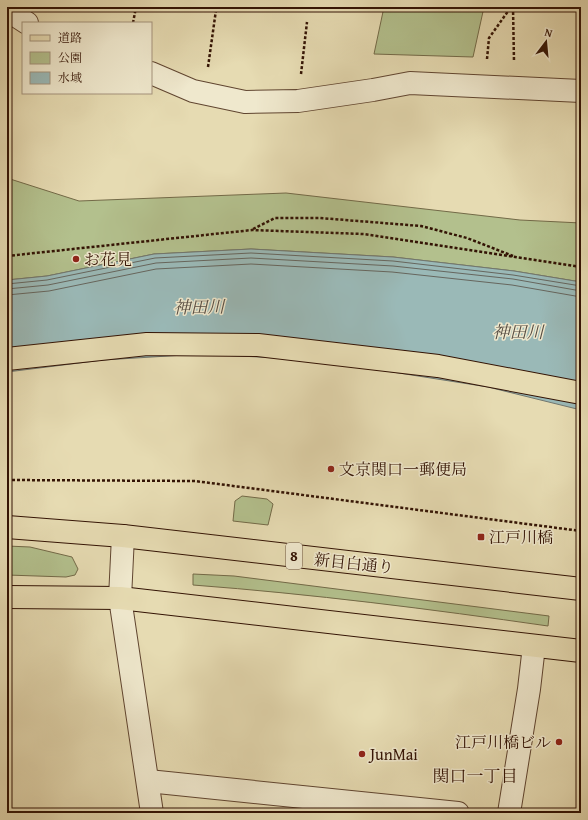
<svg xmlns="http://www.w3.org/2000/svg" width="588" height="820" viewBox="0 0 588 820" font-family="'Gentium Book Plus','Noto Serif JP',serif">
<style>
.green{fill:#b3c08d;stroke:#736a48}
.water{fill:#9ab9b7;stroke:#71776f}
.lines{fill:none;stroke-linecap:round;stroke-linejoin:round}
.shore{stroke:#66665e;stroke-width:1}
.minor-casing{stroke:#604530;stroke-width:24}
.major-casing{stroke:#331304;stroke-width:24}
.highway-casing{stroke:#331304;stroke-width:24}
.path{stroke:#331304;stroke-width:2.5;stroke-dasharray:3 2;stroke-linecap:butt}
.minor{stroke:#efe8cd;stroke-width:22}
.major{stroke:#e6dbb2;stroke-width:22}
.highway{stroke:#e6dbb2;stroke-width:22}
.poi-dot{fill:#8f2418;stroke:#efe8cd;stroke-width:1.5}
.labels{text-anchor:middle;stroke-width:3;stroke-linejoin:round;paint-order:stroke}
.shield{fill:#efe8cd;stroke:#6b5340;stroke-width:1}
.shield-label{font-size:15px;font-weight:bold;fill:#331304}
.poi-label{font-size:16px;fill:#331304;stroke:#efe8cd;text-anchor:start}
.street-label{font-size:16px;fill:#331304;stroke:#efe8cd}
.water-label{font-size:17px;font-style:italic;fill:#574d43;stroke:#efe8cd}
.neighbourhood-label{font-size:17px;fill:#331304;stroke:#efe8cd}
</style>
<rect width="100%" height="100%" fill="#e6dbb2"/>
<filter id="stains"><feTurbulence type="fractalNoise" baseFrequency=".005" numOctaves="4"/><feColorMatrix values="0 0 0 0 .2 0 0 0 0 .09 0 0 0 0 .02 0 0 0 .5 -.17"/></filter>
<radialGradient id="worn" r=".72"><stop offset=".6" stop-color="#630" stop-opacity="0"/><stop offset="1" stop-color="#630" stop-opacity=".3"/></radialGradient>
<!-- green -->
<g class="green">
<polygon points="384,7 484,7 473,57 374,54"/>
<polygon points="7,178 79,201 286,193 520,220 581,223 581,282 514,271 393,257 251,249 154,254 47,276 7,280"/>
<polygon points="242,496 267,499 273,504 268,525 233,521 235,501"/>
<polygon points="7,546 30,547 72,557 78,569 75,575 66,577 7,575"/>
<path d="M193 574 234 576 549 616 548 626C430 609 312 594 193 585Z"/>
</g>
<!-- water -->
<polygon class="water" points="251,249 393,257 514,271 581,282 581,410 488,387 316,360 201,354 103,360 7,372 7,280 47,276 154,254"/>
<g class="lines">
<!-- shore -->
<g class="shore">
<polyline points="7,284 47,280 155,258 251,253 393,261 513,275 581,286"/>
<polyline points="7,289 48,285 156,263 251,258 393,266 513,279 581,291"/>
<polyline points="7,295 49,291 156,269 251,264 392,272 512,285 581,297"/>
</g>
<!-- minor casing -->
<g class="minor-casing">
<g id="minor">
<polyline points="7,10 27,23"/>
<polyline points="151,73 193,91 245,102 298,101 373,90 410,83 581,91"/>
<polyline points="123,536 120,598 152,813"/>
<polyline points="148,781 458,813"/>
<polyline points="509,813 529,689 534,646"/>
</g>
</g>
<!-- major casing -->
<g class="major-casing">
<g id="major">
<polyline points="7,527 123,536 581,589"/>
<polyline points="7,597 120,598 581,651"/>
</g>
</g>
<!-- highway casing -->
<g class="highway-casing">
<polyline id="highway" points="7,359 147,344 258,345 438,366 581,393"/>
</g>
<!-- path -->
<g class="path">
<polyline points="513,7 514,61"/>
<polyline points="133,23 136,7"/>
<polyline points="487,59 489,38 511,7"/>
<polyline points="208,67 216,10"/>
<polyline points="301,74 307,22"/>
<polyline points="253,229 275,218 320,218 421,226 467,238 513,256"/>
<polyline points="7,256 252,230 364,234 581,267"/>
<polyline points="7,480 195,481 581,531"/>
</g>
<!-- minor -->
<use href="#minor" class="minor"/>
<!-- major -->
<use href="#major" class="major"/>
<!-- highway -->
<use href="#highway" class="highway"/>
</g>
<!-- markers -->
<g class="poi-dot">
<circle cx="76" cy="259" r="4"/>
<circle cx="331" cy="469" r="4"/>
<rect x="477" y="533" width="8" height="8" rx="2"/>
<circle cx="559" cy="742" r="4"/>
<circle cx="362" cy="754" r="4"/>
</g>
<g class="labels">
<!-- shield labels -->
<rect class="shield" x="286" y="543" width="16" height="26" rx="3"/>
<g class="shield-label">
<text x="294" y="561">8</text>
</g>
<!-- poi labels -->
<g class="poi-label">
<text x="84" y="265">お花見</text>
<text x="339" y="475">文京関口一郵便局</text>
<text x="489" y="543">江戸川橋</text>
<text x="551" y="748" text-anchor="end">江戸川橋ビル</text>
<text x="370" y="760">JunMai</text>
</g>
<!-- street labels -->
<g class="street-label">
<text transform="translate(354 563) rotate(6)" y="6">新目白通り</text>
</g>
<!-- water labels -->
<g class="water-label">
<text transform="translate(199 307) rotate(-1)" y="6">神田川</text>
<text x="518" y="338">神田川</text>
</g>
<!-- neighbourhood labels -->
<g class="neighbourhood-label">
<text x="475" y="782">関口一丁目</text>
</g>
</g>
<!-- margin -->
<rect width="588" height="820" fill="none" stroke="#e6dbb2" stroke-width="24"/>
<rect x="8" y="8" width="572" height="804" fill="none" stroke="#331304" stroke-width="2"/>
<rect x="12" y="12" width="564" height="796" fill="none" stroke="#331304"/>
<!-- legend -->
<rect x="22" y="22" width="130" height="72" fill="#efe8cd" stroke="#a4937d"/>
<rect x="30" y="35" width="20" height="6" fill="#e6dbb2" stroke="#a4937d"/>
<text x="58" y="42" font-size="12" fill="#331304">道路</text>
<rect x="30" y="52" width="20" height="12" fill="#b3c08d" stroke="#a4937d"/>
<text x="58" y="62" font-size="12" fill="#331304">公園</text>
<rect x="30" y="72" width="20" height="12" fill="#9ab9b7" stroke="#a4937d"/>
<text x="58" y="82" font-size="12" fill="#331304">水域</text>
<!-- north arrow -->
<g transform="translate(546 42) rotate(16)" stroke="#efe8cd" stroke-width="3" paint-order="stroke">
<path d="M0-3L7 15L0 10L-7 15Z" fill="#331304"/>
<text y="-6" font-size="11" font-weight="bold" text-anchor="middle" fill="#331304">N</text>
</g>
<rect width="100%" height="100%" filter="url(#stains)"/>
<rect width="100%" height="100%" fill="url(#worn)"/>
</svg>
